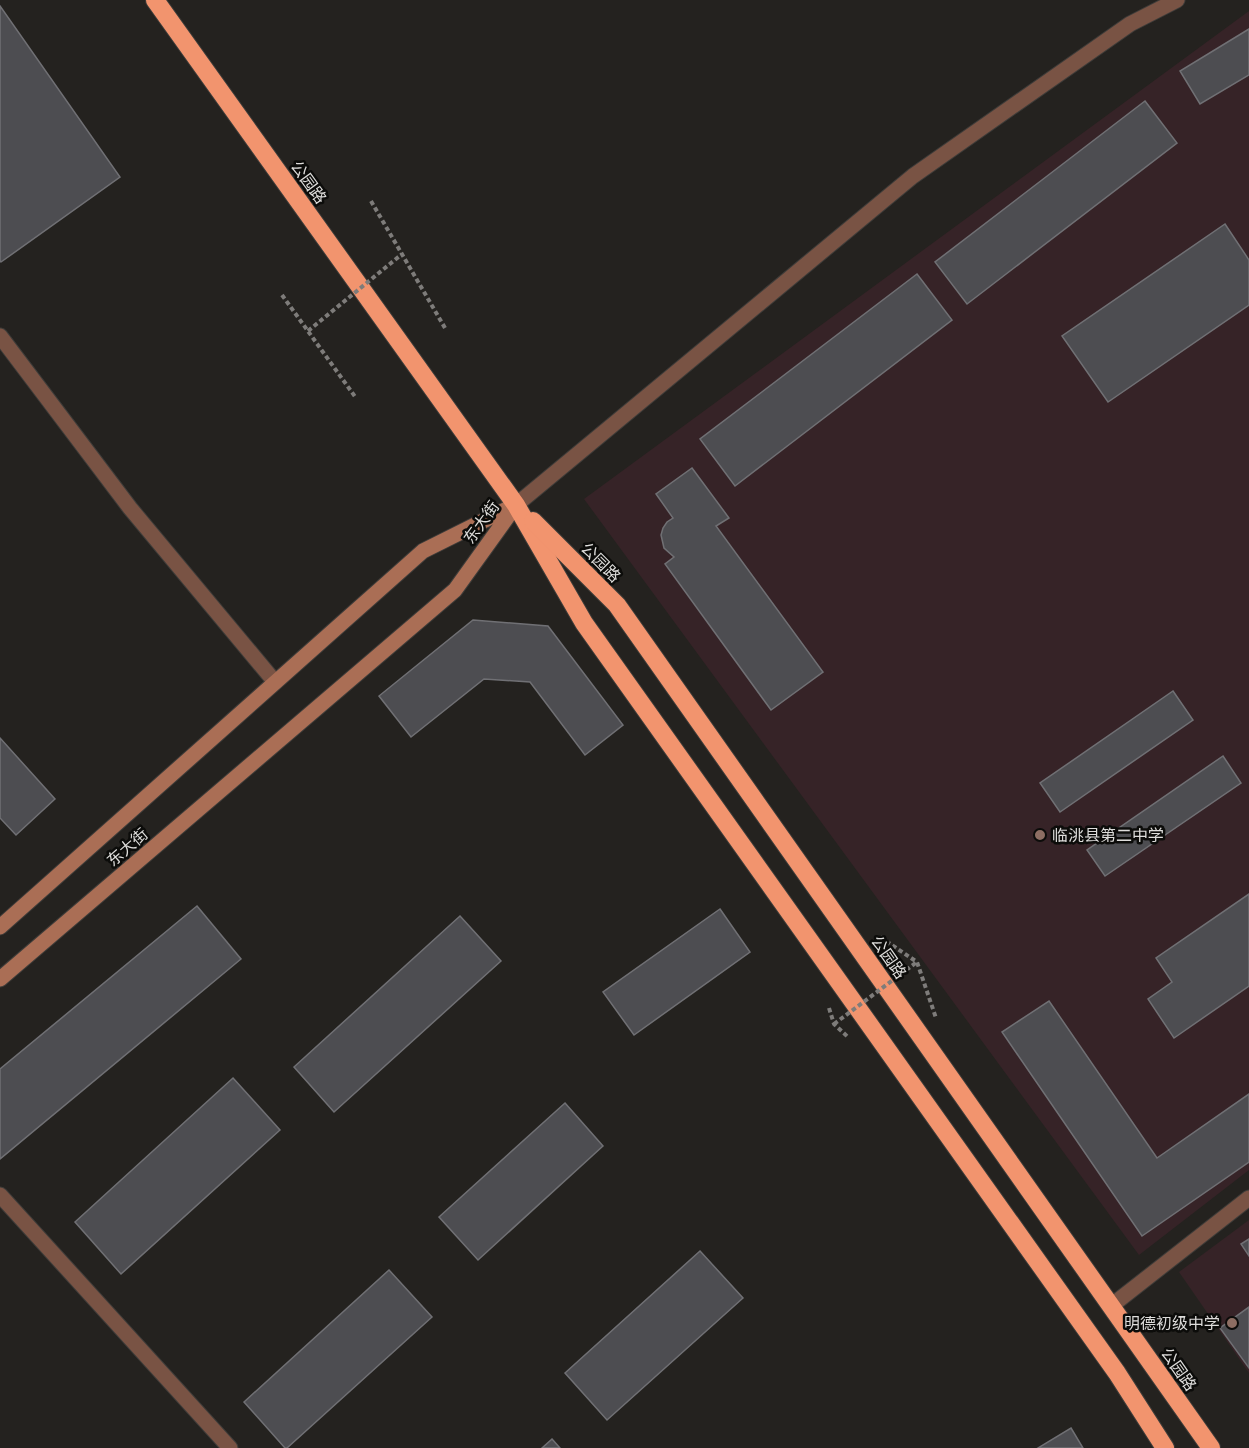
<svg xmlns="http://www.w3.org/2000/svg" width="1249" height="1448" viewBox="0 0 1249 1448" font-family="Signika,'Noto Sans SC',sans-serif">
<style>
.education{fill:#362327}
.building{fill:#4d4d51;stroke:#707074;stroke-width:1.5}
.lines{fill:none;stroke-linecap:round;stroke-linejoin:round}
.lane-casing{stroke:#3e3c39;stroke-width:17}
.street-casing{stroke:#3e3c39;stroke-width:17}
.secondary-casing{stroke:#3e3c39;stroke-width:17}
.highway-casing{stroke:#3e3c39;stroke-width:20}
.path{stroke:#7e7c7a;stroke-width:4;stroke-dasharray:4.5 3;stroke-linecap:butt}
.lane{stroke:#795344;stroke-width:15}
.street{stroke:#795344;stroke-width:15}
.secondary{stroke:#aa6e55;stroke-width:15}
.highway{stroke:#f2946e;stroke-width:18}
.path-bridge{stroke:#7e7c7a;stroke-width:4;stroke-dasharray:4.5 3;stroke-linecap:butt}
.education-dot{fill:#8d6e63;stroke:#0c0c0a;stroke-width:2}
.labels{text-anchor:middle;stroke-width:5;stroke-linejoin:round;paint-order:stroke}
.street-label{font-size:16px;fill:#dedddb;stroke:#0c0c0a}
.poi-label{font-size:16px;fill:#dedddb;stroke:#0c0c0a;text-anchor:start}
</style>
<rect width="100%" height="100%" fill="#24221f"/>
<!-- education -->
<g class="education">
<polygon points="1249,11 1249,1170 1139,1255 584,499"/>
<polygon points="1249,1220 1249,1373 1179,1272"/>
</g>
<!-- building -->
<g class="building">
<polygon points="0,6 120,177 1,262 0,260"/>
<polygon points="1249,29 1249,75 1200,104 1180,71"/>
<polygon points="1145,101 1177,143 967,304 935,262"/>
<polygon points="1225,224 1249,260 1249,305 1108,402 1062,336"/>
<polygon points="917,274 952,320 735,486 700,439"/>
<polygon points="692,468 729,518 716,526 823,672 771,710 665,564 674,557 664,548 661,535 663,528 667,522 673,518 656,494"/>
<polygon points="473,620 548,626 623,725 585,755 530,682 484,679 411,737 379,696"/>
<polygon points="1173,691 1193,720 1060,812 1040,783"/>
<polygon points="0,738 55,799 16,835 0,818"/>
<polygon points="1223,756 1241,783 1105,876 1087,850"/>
<polygon points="1249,894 1249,986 1174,1038 1148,999 1172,982 1156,958"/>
<polygon points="197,906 241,959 0,1159 0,1069"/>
<polygon points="720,909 750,952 634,1035 603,992"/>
<polygon points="460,916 501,961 334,1112 294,1067"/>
<polygon points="1049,1001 1157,1158 1249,1094 1249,1162 1142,1236 1002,1032"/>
<polygon points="233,1078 280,1130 121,1274 75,1222"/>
<polygon points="565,1103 603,1146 478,1260 439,1217"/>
<polygon points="1249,1239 1249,1256 1241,1244"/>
<polygon points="700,1251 743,1298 607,1420 565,1373"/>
<polygon points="389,1270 432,1317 287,1448 285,1448 244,1402"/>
<polygon points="1249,1307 1249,1368 1220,1328"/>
<polygon points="1071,1428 1083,1448 1038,1448"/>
<polygon points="552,1439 560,1448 542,1448"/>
</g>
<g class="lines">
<!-- lane casing -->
<g class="lane-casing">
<polyline id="lane" points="1111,1306 1249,1198"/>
</g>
<!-- street casing -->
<g class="street-casing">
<g id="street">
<polyline points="0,336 130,508 275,682"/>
<polyline points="516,505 913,176 1130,24 1177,0"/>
<polyline points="0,1195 230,1448"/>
</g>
</g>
<!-- secondary casing -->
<g class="secondary-casing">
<g id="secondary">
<polyline points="0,927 423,551 513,506"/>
<polyline points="0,979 455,590 516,505"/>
</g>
</g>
<!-- highway casing -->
<g class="highway-casing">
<g id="highway">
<polyline points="155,0 516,505 584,623 1117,1373 1165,1448"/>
<polyline points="533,521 617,605 1211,1448"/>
</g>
</g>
<!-- path -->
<g class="path">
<polyline points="371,201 445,328"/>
<polyline points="282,295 356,398"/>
<polyline points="880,937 917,962 936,1018"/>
<polyline points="829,1008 834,1024 849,1038"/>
</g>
<!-- lane -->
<use href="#lane" class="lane"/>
<!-- street -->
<use href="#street" class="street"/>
<!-- secondary -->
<use href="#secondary" class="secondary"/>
<!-- highway -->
<use href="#highway" class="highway"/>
<!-- path-bridge -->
<g class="path-bridge">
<polyline points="308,331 402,254"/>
<polyline points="834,1024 917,962"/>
</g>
</g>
<!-- markers -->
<g class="education-dot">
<circle cx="1040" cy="835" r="6"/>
<circle cx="1232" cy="1323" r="6"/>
</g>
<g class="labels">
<!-- street labels -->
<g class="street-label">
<text transform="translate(309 182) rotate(54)" y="6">公园路</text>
<text transform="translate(481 522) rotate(-54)" y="6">东大街</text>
<text transform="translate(601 562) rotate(45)" y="6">公园路</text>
<text transform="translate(127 847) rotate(-41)" y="6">东大街</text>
<text transform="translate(889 957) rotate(55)" y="6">公园路</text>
<text transform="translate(1179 1369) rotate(55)" y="6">公园路</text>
</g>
<!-- poi labels -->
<g class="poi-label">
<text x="1052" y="841">临洮县第二中学</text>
<text x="1220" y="1329" text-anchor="end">明德初级中学</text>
</g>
</g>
</svg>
